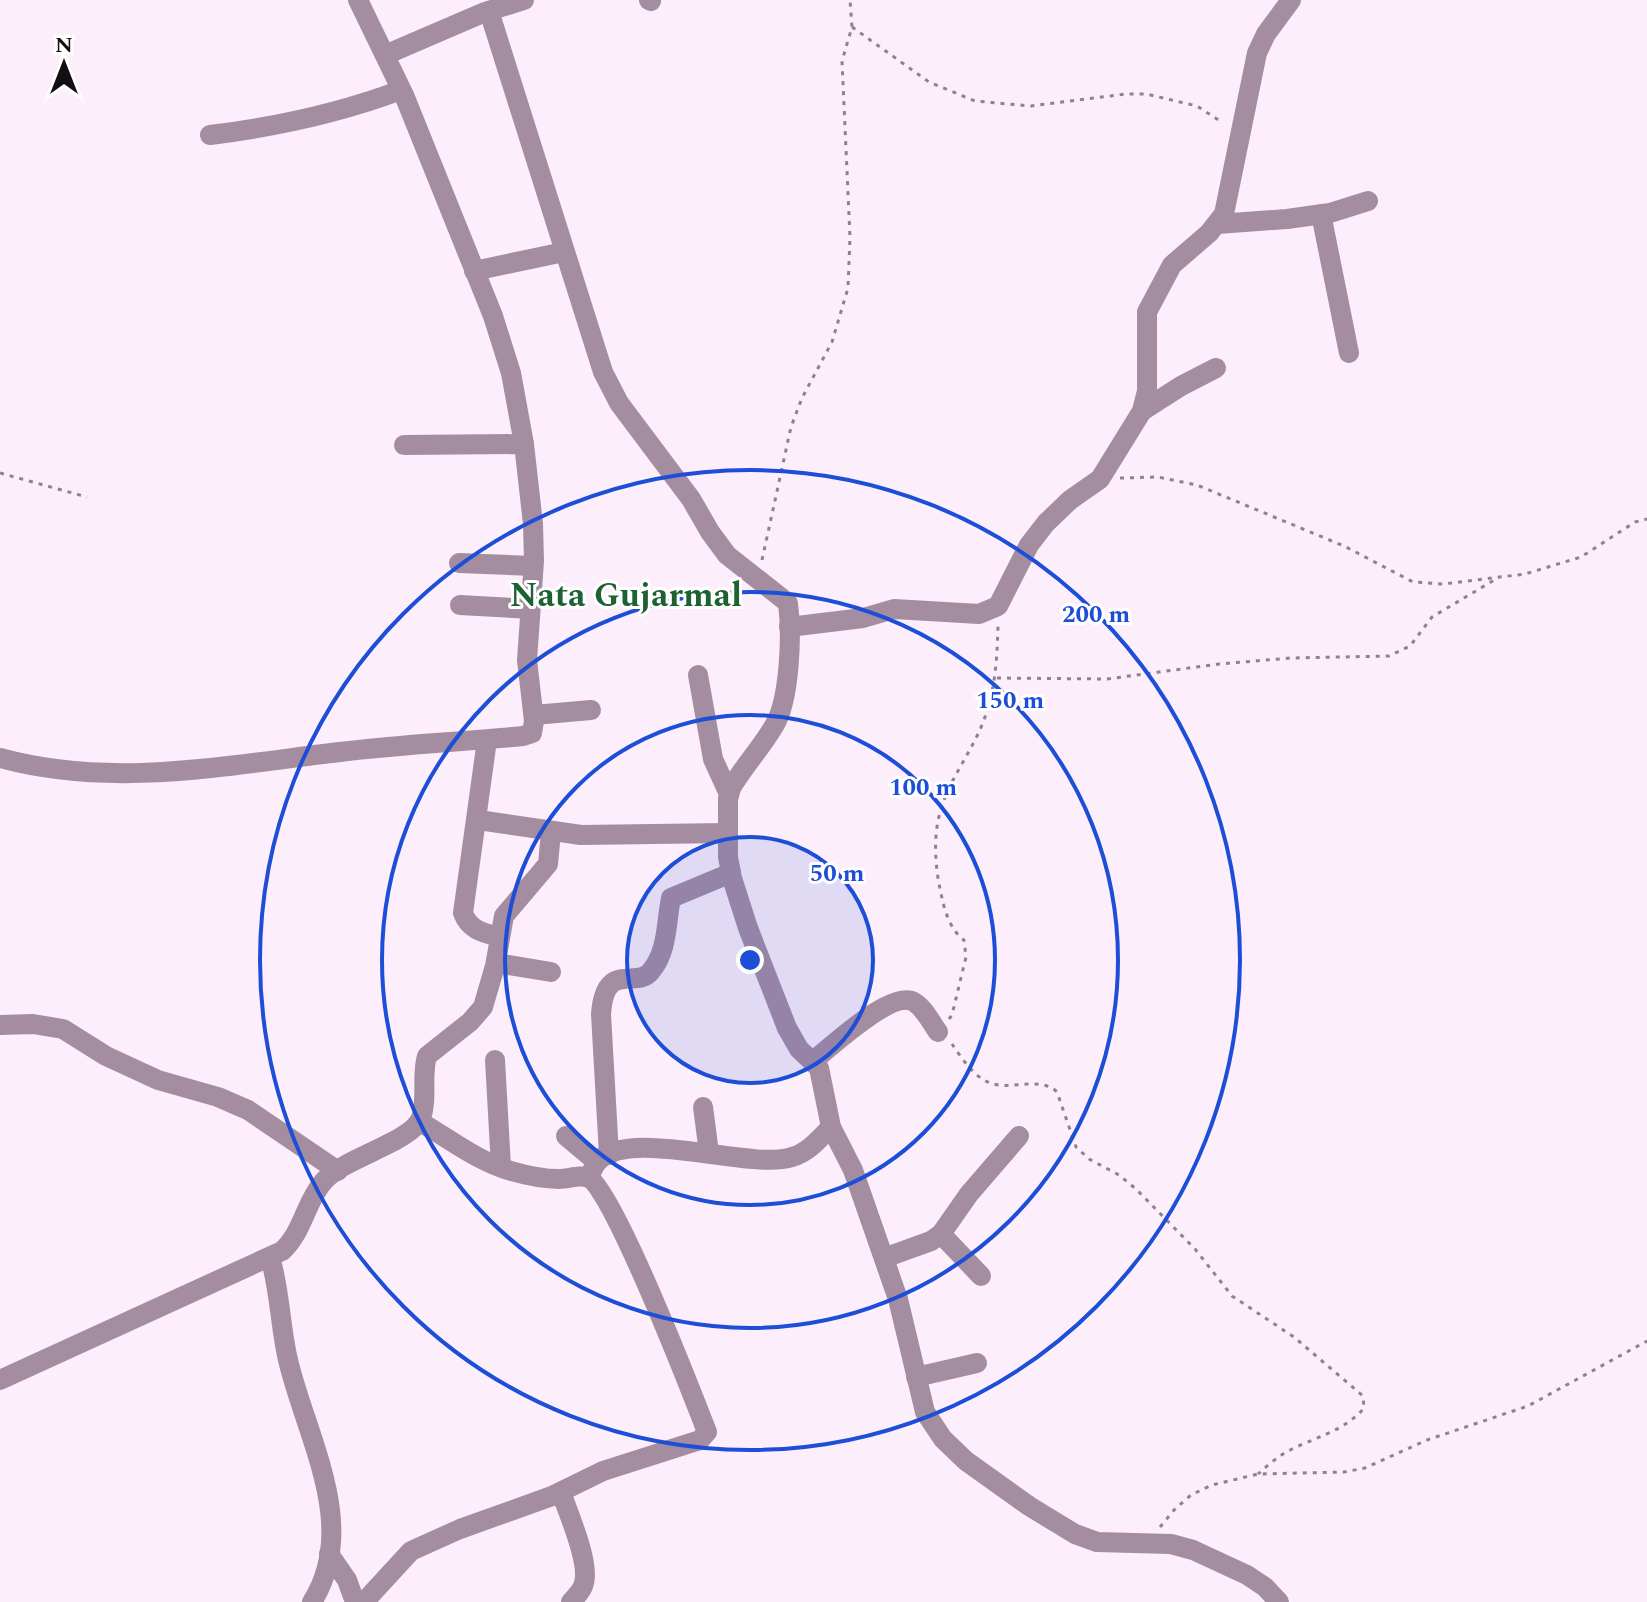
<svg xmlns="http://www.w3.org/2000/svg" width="1647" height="1602" viewBox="0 0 1647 1602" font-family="Spectral,serif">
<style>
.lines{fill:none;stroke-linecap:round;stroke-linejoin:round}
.path{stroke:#8e838d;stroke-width:3;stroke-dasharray:4 6;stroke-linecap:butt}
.minor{stroke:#a58da1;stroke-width:20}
.ring{fill:none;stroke:#1d4ed8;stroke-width:4}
.labels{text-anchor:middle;stroke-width:6;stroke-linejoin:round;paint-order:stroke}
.quarter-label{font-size:34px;font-weight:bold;fill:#1e6234;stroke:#fff}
.centre{fill:#1d4ed8;stroke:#fff;stroke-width:4}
.ring-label{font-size:24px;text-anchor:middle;font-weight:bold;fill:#1d4ed8;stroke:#fff;stroke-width:6;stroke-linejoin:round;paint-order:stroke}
</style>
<rect width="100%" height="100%" fill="#fceefa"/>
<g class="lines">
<!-- path -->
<g class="path">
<polyline points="852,27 929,82 975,101 1031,106 1125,94 1146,94 1197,106 1223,123"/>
<polyline points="0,473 87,497"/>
<polyline points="1120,478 1158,477 1197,485 1344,546 1413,582 1443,584 1525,574 1581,557 1635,522 1647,519"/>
<polyline points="762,560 791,427 802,398 832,342 848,288 850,237 842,61 852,27 850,0"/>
<polyline points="997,678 1107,679 1219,664 1291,658 1389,656 1410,646 1432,617 1496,579"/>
<path d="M949 1019 952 1015 966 957 964 940C952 932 945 913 942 898 935 869 932 835 942 806 952 774 976 747 987 711 996 682 997 656 998 626"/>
<path d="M952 1044C961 1057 973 1076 988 1082 1009 1092 1040 1075 1057 1092L1076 1147 1089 1159 1119 1175 1136 1189 1195 1249 1232 1296 1294 1337 1363 1396 1364 1408C1345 1431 1313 1438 1288 1451 1277 1457 1267 1466 1258 1474"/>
<polyline points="1160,1527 1175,1509 1191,1495 1212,1485 1258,1474 1344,1472 1365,1468 1427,1440 1528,1406 1647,1341"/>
</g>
<!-- minor -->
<g class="minor">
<polyline points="649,0 651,1"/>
<path d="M489 11 603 372 619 403 691 499 710 532 727 555 788 603C792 634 790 700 774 726 761 748 744 766 731 788L728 799V857L732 878 748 928 787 1028 799 1049 819 1068 831 1127 853 1170 898 1299 925 1412 943 1439 966 1461 1029 1506 1075 1534 1097 1542 1171 1544 1193 1550 1247 1575 1265 1587 1279 1602"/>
<polyline points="385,55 485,12 524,0"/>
<path d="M210 135C275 127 340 113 401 90"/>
<polyline points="1321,214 1349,353"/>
<polyline points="1218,224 1287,219 1330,213 1368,201"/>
<polyline points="474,271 564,252"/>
<polyline points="1142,411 1181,386 1216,368"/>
<polyline points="404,445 524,444"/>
<polyline points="459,563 533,566"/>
<polyline points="460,605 530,609"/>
<polyline points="789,627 863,618 894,609 979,614 998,606 1029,545 1046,523 1070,500 1100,479 1142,411 1147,391 1147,312 1172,265 1209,233 1224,214 1257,53 1266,34 1291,0"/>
<polyline points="698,675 713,759 729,794"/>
<polyline points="534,715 591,710"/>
<path d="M487 740 463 913C469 930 484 933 500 937"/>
<path d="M0 758C113 789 227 765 340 752 401 744 462 742 523 736L532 733 534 721 527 660 534 561 533 524 524 444 511 373 493 316 404 95 358 0"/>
<polyline points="478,820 581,835 727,833"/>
<polyline points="496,963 551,972"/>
<polyline points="0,1025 33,1024 63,1029 106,1056 158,1080 218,1097 248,1110 338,1171"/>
<polyline points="495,1060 501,1167"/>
<path d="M813 1061C831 1047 892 989 914 1002 924 1008 931 1022 938 1032"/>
<polyline points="703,1107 709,1153"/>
<polyline points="566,1136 597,1162"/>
<path d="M609 1155 601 1014C605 959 637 990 651 971 668 951 666 922 671 898L731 873"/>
<path d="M589 1178C591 1173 594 1166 597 1162 629 1126 749 1171 792 1157 808 1153 820 1138 831 1127"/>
<polyline points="941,1234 981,1276"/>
<path d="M270 1257C280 1290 280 1326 288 1360 306 1437 360 1526 312 1602"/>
<polyline points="884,1258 931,1241 941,1234 969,1194 1019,1136"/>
<polyline points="916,1377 977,1363"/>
<path d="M0 1380 282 1251C303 1232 305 1203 323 1182 342 1158 411 1143 421 1118 428 1098 421 1076 427 1056L470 1022 483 1007 495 966 504 916 548 864 551 832"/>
<path d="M561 1492C568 1513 592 1566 583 1586 581 1592 575 1597 571 1602"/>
<polyline points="329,1554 347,1580 355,1602"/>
<path d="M364 1602 411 1551 460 1529 552 1496 603 1471 700 1440 707 1432C693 1396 613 1189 589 1178 579 1174 569 1179 559 1179 544 1179 525 1175 511 1171 477 1161 450 1139 420 1122"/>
</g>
</g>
<!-- distance rings -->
<circle cx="750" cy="960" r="123" fill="#1d4ed8" fill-opacity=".12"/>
<g class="ring">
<circle cx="750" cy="960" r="123"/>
<circle cx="750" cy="960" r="245"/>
<circle cx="750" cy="960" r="368"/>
<circle cx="750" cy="960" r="490"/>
</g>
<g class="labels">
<!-- quarter labels -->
<g class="quarter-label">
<text x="626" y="606">Nata Gujarmal</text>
</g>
</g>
<circle cx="750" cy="960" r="12" class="centre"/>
<g class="ring-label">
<text x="1096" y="622">200 m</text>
<text x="1010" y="708">150 m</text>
<text x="923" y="795">100 m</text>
<text x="837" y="881">50 m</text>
</g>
<!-- north arrow -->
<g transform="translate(64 64)" stroke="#ffffff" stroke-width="6" paint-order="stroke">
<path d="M0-6L14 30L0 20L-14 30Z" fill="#150d14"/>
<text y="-12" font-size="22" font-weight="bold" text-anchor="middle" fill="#150d14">N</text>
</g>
</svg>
